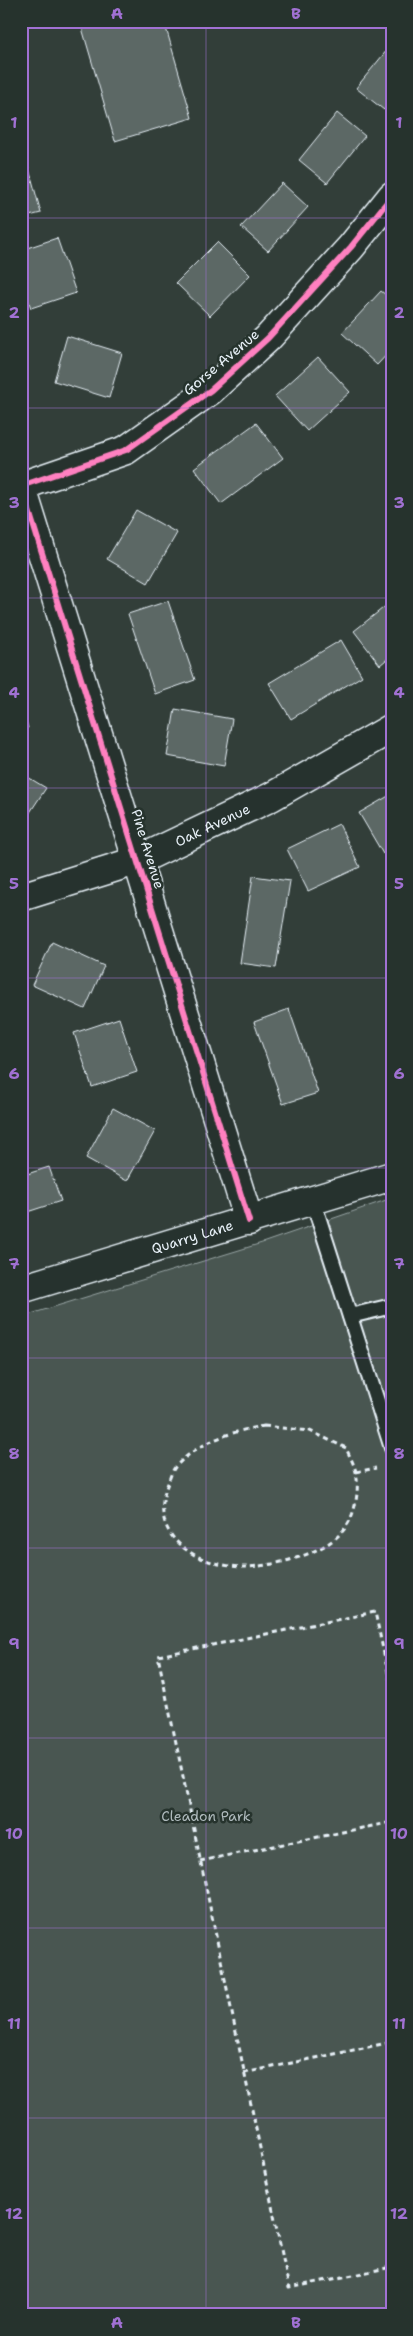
<svg xmlns="http://www.w3.org/2000/svg" width="413" height="2336" viewBox="0 0 413 2336" font-family="'Shantell Sans',sans-serif">
<style>
.green{fill:#495651;stroke:#98a4a4}
.building{fill:#5c6865;stroke:#e8f1f8}
.lines{fill:none;stroke-linecap:round;stroke-linejoin:round}
.lane-casing{stroke:#e8f1f8;stroke-width:18}
.street-casing{stroke:#e8f1f8;stroke-width:31}
.path{stroke:#e8f1f8;stroke-width:3;stroke-dasharray:5 4;stroke-linecap:butt}
.lane{stroke:#26332d;stroke-width:14}
.street{stroke:#26332d;stroke-width:28}
.cycleway-casing{stroke:#26332d;stroke-width:9}
.cycleway{stroke:#ff80c0;stroke-width:6}
.grid{fill:none;stroke:#a171d3;stroke-width:1;stroke-opacity:0.55}
.labels{text-anchor:middle;stroke-width:5;stroke-linejoin:round;paint-order:stroke}
.street-label{font-size:14px;fill:#e8f1f8;stroke:#26332d}
.park-label{font-size:14px;fill:#b0bbbe;stroke:#26332d}
.neatline{fill:none;stroke:#a171d3;stroke-width:2}
.grid-label{font-size:16px;text-anchor:middle;font-weight:bold;fill:#a171d3}
</style>
<rect width="100%" height="100%" fill="#323e39"/>
<filter id="ink" filterUnits="userSpaceOnUse"><feTurbulence type="fractalNoise" baseFrequency=".02" numOctaves="2"/><feDisplacementMap in="SourceGraphic" scale="10" xChannelSelector="R" yChannelSelector="G"/><feConvolveMatrix kernelMatrix="1 2 1 2 8 2 1 2 1" color-interpolation-filters="sRGB"/></filter>
<g filter="url(#ink)">
<!-- green -->
<polygon class="green" points="392,1198 392,2315 21,2315 21,1317 262,1243"/>
<!-- building -->
<g class="building">
<polygon points="80,21 164,21 192,118 115,141"/>
<polygon points="392,44 392,101 384,110 356,88"/>
<polygon points="337,113 365,136 327,183 299,160"/>
<polygon points="25,154 41,213 21,218 21,156"/>
<polygon points="282,183 308,207 268,251 241,227"/>
<polygon points="57,238 76,293 31,308 21,279 21,250"/>
<polygon points="217,242 250,275 210,316 176,283"/>
<polygon points="381,291 392,300 392,349 377,365 342,333"/>
<polygon points="67,336 122,353 109,398 54,381"/>
<polygon points="318,357 350,392 307,431 275,396"/>
<polygon points="256,423 283,458 221,504 194,468"/>
<polygon points="136,510 177,533 148,583 107,559"/>
<polygon points="168,601 195,680 155,694 128,614"/>
<polygon points="392,601 392,655 380,665 354,631"/>
<polygon points="341,640 362,676 291,719 269,683"/>
<polygon points="21,702 28,728 21,730"/>
<polygon points="175,709 232,719 224,766 167,756"/>
<polygon points="21,773 46,788 21,826"/>
<polygon points="392,794 392,849 383,854 359,813"/>
<polygon points="339,824 360,867 308,891 287,849"/>
<polygon points="253,876 290,881 276,968 240,963"/>
<polygon points="52,942 104,966 85,1009 32,985"/>
<polygon points="289,1009 318,1093 283,1104 254,1022"/>
<polygon points="119,1018 137,1072 92,1087 74,1033"/>
<polygon points="113,1108 155,1131 127,1181 86,1158"/>
<polygon points="49,1167 61,1201 21,1214 21,1176"/>
</g>
<g class="lines">
<!-- lane casing -->
<g class="lane-casing">
<g id="lane">
<polyline points="313,1201 392,1448"/>
<polyline points="350,1316 392,1306"/>
</g>
</g>
<!-- street casing -->
<g class="street-casing">
<g id="street">
<polyline points="21,485 249,1221"/>
<polyline points="21,486 126,450 211,390 268,338 351,247 392,196"/>
<path id="s1" d="M21 897 139 860 271 797 392 728"/>
<path id="s2" d="M21 1289 392 1176"/>
</g>
</g>
<!-- path -->
<g class="path">
<path d="M264 1426 310 1431 346 1448C349 1455 354 1464 356 1472 360 1491 355 1519 341 1533 321 1555 272 1567 243 1567 196 1566 146 1536 168 1483 170 1478 172 1470 176 1466 199 1442 232 1431 264 1426Z"/>
<polyline points="356,1472 376,1468"/>
<polyline points="392,1691 375,1612 158,1656 289,2288 392,2267"/>
<polyline points="200,1861 392,1822"/>
<polyline points="244,2073 392,2042"/>
</g>
<!-- lane -->
<use href="#lane" class="lane"/>
<!-- street -->
<use href="#street" class="street"/>
<!-- cycleway casing -->
<g class="cycleway-casing">
<g id="cycleway">
<polyline points="21,485 249,1221"/>
<polyline points="21,486 126,450 211,390 268,338 351,247 392,196"/>
</g>
</g>
<!-- cycleway -->
<use href="#cycleway" class="cycleway"/>
</g>
</g>
<!-- grid -->
<path class="grid" d="M206 21V2315M21 218H392M21 408H392M21 598H392M21 788H392M21 978H392M21 1168H392M21 1358H392M21 1548H392M21 1738H392M21 1928H392M21 2118H392"/>
<g class="labels">
<!-- street labels -->
<g class="street-label">
<text transform="translate(221 362) rotate(-40)" y="5">Gorse Avenue</text>
<text dy="5" stroke="none"><textPath href="#s1" startOffset="205">Oak Avenue</textPath></text>
<text transform="translate(148 849) rotate(73)" y="5">Pine Avenue</text>
<text dy="5" stroke="none"><textPath href="#s2" startOffset="179">Quarry Lane</textPath></text>
</g>
<!-- park labels -->
<g class="park-label">
<text x="206" y="1821">Cleadon Park</text>
</g>
</g>
<!-- margin -->
<rect width="413" height="2336" fill="none" stroke="#26332d" stroke-width="55"/>
<rect x="28" y="28" width="358" height="2280" class="neatline"/>
<g class="grid-label">
<text x="117" y="19">A</text>
<text x="296" y="19">B</text>
<text x="14" y="128">1</text>
<text x="399" y="128">1</text>
<text x="14" y="318">2</text>
<text x="399" y="318">2</text>
<text x="14" y="508">3</text>
<text x="399" y="508">3</text>
<text x="14" y="698">4</text>
<text x="399" y="698">4</text>
<text x="14" y="889">5</text>
<text x="399" y="889">5</text>
<text x="14" y="1079">6</text>
<text x="399" y="1079">6</text>
<text x="14" y="1269">7</text>
<text x="399" y="1269">7</text>
<text x="14" y="1459">8</text>
<text x="399" y="1459">8</text>
<text x="14" y="1649">9</text>
<text x="399" y="1649">9</text>
<text x="14" y="1839">10</text>
<text x="399" y="1839">10</text>
<text x="14" y="2029">11</text>
<text x="399" y="2029">11</text>
<text x="14" y="2219">12</text>
<text x="399" y="2219">12</text>
<text x="117" y="2328">A</text>
<text x="296" y="2328">B</text>
</g>
</svg>
